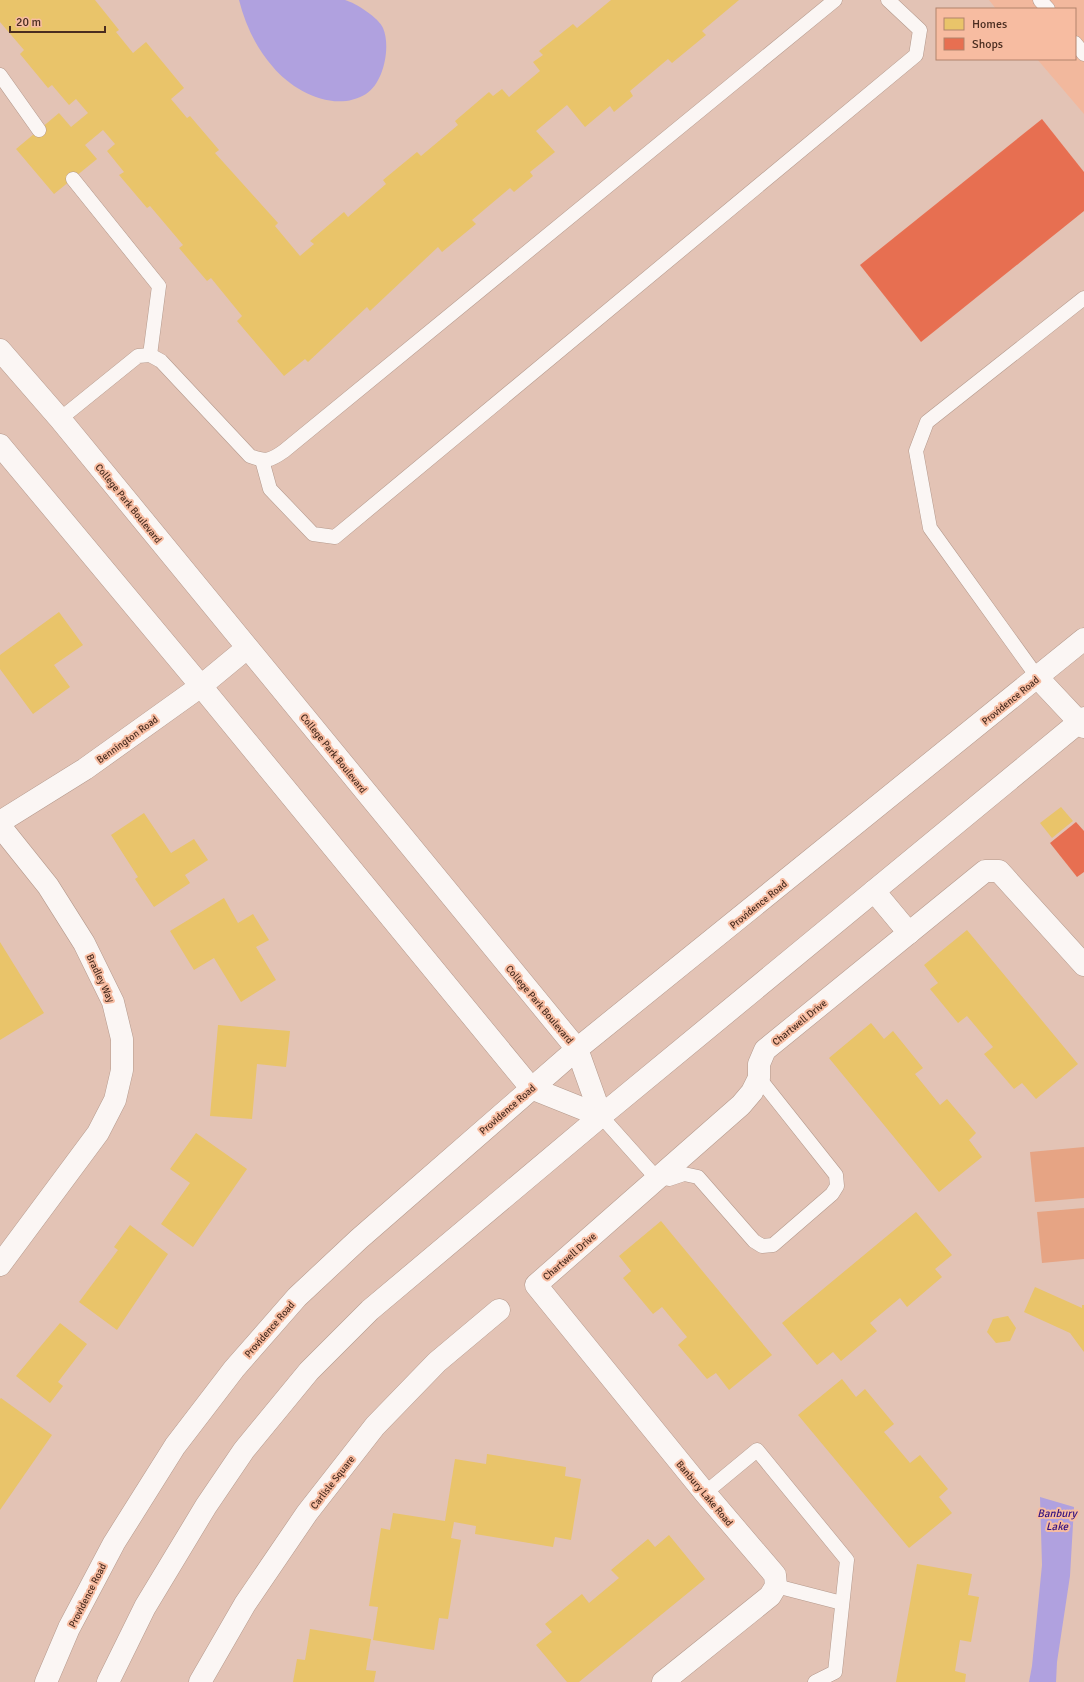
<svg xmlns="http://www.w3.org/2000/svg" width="1084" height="1682" viewBox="0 0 1084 1682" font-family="Signika,sans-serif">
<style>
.built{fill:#f2b89d}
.green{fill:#e6a484}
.water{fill:#b0a1df}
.homes{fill:#e9c46a}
.shops{fill:#e76f51}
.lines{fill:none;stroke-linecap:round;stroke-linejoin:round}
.lane-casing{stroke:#b4998c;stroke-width:15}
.street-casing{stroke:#b4998c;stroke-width:23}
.secondary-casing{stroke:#b4998c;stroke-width:23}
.lane{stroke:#fbf6f4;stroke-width:14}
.street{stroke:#fbf6f4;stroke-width:22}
.secondary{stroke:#fbf6f4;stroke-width:22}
.labels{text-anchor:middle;stroke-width:4;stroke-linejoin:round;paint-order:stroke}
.street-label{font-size:10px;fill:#4a2d20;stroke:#f7bca1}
.water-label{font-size:11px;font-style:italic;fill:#32107f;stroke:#f7bca1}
</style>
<rect width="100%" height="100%" fill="#e3c3b5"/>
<!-- built -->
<polygon class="built" points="989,0 1084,0 1084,114 1037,59 1075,59 1075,9 996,9"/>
<!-- green -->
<g class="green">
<polygon points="1084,1147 1084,1198 1035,1202 1030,1152"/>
<polygon points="1084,1208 1084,1259 1042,1263 1037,1212"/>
</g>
<!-- water -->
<g class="water">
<path d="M239 0C264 0 290 0 315 0 324 0 336 0 345 0 356 3 379 18 383 28 391 46 384 83 366 94 335 113 294 92 273 67 256 48 245 24 239 0Z"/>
<polygon points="1040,1497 1074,1507 1070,1576 1057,1662 1056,1682 1029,1682 1032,1666 1042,1565"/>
</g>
<!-- homes -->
<g class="homes">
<polygon points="0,0 95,0 119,30 116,32 133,53 146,42 184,88 171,99 187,118 190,116 219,150 215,153 278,223 275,226 300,256 314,244 310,241 344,212 348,217 386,184 383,180 417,152 421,156 458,125 455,121 489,92 493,96 502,89 509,97 540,71 533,62 543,55 539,51 573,24 577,28 611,0 739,0 702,31 706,35 672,63 668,59 630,91 633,96 614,112 610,106 585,127 567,105 536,131 555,152 530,172 533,176 514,192 510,188 472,220 476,224 442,252 438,247 370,311 367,307 308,362 305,359 284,376 237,321 242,316 211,278 207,281 179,248 183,245 150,206 147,208 119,175 124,172 107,151 115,144 103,130 85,145 97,159 54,194 16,149 59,113 71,127 88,113 76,99 69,105 52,85 48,88 20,54 24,50 0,22"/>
<polygon points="59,612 83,645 54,665 70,687 33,714 0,669 0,655"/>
<polygon points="1061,807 1073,821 1052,838 1040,823"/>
<polygon points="144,813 171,853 194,839 208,860 185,875 190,883 154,907 135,879 138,877 111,835"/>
<polygon points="224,898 238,923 253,914 269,940 256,947 276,980 241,1002 214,958 194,970 170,931"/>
<polygon points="967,930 1078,1064 1036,1099 1022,1083 1014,1089 984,1054 993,1047 967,1016 958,1023 930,989 938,983 924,965"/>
<polygon points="0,942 44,1013 0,1040"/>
<polygon points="871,1023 884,1039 893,1031 923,1068 915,1074 940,1105 947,1099 976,1133 969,1140 982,1157 939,1192 829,1058"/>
<polygon points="218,1025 290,1031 286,1067 257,1064 252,1119 210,1116"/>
<polygon points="196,1133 247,1169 193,1247 161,1224 190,1183 170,1169"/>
<polygon points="916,1212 952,1255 935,1269 942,1277 907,1307 900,1298 870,1323 877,1331 841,1361 833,1352 817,1365 782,1323"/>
<polygon points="661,1221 772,1355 729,1390 716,1373 707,1379 678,1345 687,1337 662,1307 653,1314 623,1278 631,1271 619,1256"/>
<polygon points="130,1225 168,1254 117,1330 79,1302 118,1250 114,1247"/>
<polygon points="1035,1287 1082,1308 1082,1305 1084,1305 1084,1352 1070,1333 1024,1312"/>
<polygon points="1008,1316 1016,1328 1010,1341 996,1343 987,1332 993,1319"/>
<polygon points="60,1323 87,1344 58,1382 63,1386 50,1403 16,1376"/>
<polygon points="842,1379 856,1397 865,1389 894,1424 884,1432 910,1463 920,1455 948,1489 939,1497 952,1513 909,1548 798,1415"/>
<polygon points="1,1398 52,1435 0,1510 0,1399"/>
<polygon points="487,1454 566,1467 565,1476 581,1479 571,1540 555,1537 553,1547 475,1534 476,1526 454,1522 451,1538 461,1540 448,1619 439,1618 434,1650 373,1640 378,1607 369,1606 381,1528 390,1530 393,1513 445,1521 455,1459 486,1464"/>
<polygon points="669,1535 705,1579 579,1682 567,1682 536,1645 552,1632 545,1624 582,1594 589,1603 619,1578 611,1570 648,1539 655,1547"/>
<polygon points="917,1564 972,1574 968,1595 979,1597 971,1642 960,1640 955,1671 966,1674 965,1682 896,1682"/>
<polygon points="310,1629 371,1639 366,1670 376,1671 374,1682 293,1682 297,1659 305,1660"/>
</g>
<!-- shops -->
<g class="shops">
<polygon points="1042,119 1084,172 1084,211 921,342 860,265"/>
<polygon points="1076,822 1084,831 1084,872 1077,877 1050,843"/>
</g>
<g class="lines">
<!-- lane casing -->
<g class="lane-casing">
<g id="lane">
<polyline points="1040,0 1048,9"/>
<polyline points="1075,43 1084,54"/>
<polyline points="0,75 39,130"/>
<polyline points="73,179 159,286 150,355"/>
<path d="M60 419 138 356 150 355 161 361 250 456C266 462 270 461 284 451L835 0"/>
<polyline points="262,460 270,489 313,534 335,537 916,55 920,30 888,0"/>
<polyline points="1038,678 930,528 916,451 927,422 1084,298"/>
<polyline points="601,1116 651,1172 659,1177 669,1179 684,1174 698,1177 754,1241 762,1246 773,1245 832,1194 837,1186 836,1175 759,1078"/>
<polyline points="705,1493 757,1450 847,1560 835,1672 815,1682"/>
<polyline points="776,1586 842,1603"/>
</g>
</g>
<!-- street casing -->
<g class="street-casing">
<g id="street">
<polyline points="1038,678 1084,727"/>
<polyline points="0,822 85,769 201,686 247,648"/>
<polyline points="0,826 48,886 84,943 113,1002 122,1039 122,1070 115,1100 98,1133 0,1265"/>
<polyline points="874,891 909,933"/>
<polyline points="200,1682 245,1604 307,1513 375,1426 437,1362 499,1310"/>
<polyline points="663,1682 770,1596 776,1586 775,1575 705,1493 536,1285 741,1105 752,1092 759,1078 759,1064 765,1050 985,871 999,871 1084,965"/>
</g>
</g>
<!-- secondary casing -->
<g class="secondary-casing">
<g id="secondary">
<polyline points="0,350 60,419 577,1049 601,1116"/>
<polyline points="0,445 201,686 531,1088 601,1116"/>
<polyline points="46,1682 69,1628 114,1543 175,1446 234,1369 297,1297 359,1239 577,1049 1084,639"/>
<polyline points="108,1682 145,1607 206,1506 244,1450 309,1371 370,1310 601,1116 1084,718"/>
</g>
</g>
<!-- lane -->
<use href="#lane" class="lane"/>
<!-- street -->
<use href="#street" class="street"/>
<!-- secondary -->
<use href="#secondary" class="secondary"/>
</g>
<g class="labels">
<!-- street labels -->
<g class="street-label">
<text transform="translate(129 503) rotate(51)" y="4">College Park Boulevard</text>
<text transform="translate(1010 700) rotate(-39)" y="4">Providence Road</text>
<text transform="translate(127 739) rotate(-36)" y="4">Bennington Road</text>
<text transform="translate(334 753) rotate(51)" y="4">College Park Boulevard</text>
<text transform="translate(758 904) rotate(-39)" y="4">Providence Road</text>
<text transform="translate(101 978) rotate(65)" y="4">Bradley Way</text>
<text transform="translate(540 1004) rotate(50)" y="4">College Park Boulevard</text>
<text transform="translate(799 1022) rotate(-39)" y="4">Chartwell Drive</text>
<text transform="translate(507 1109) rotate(-41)" y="4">Providence Road</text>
<text transform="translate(569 1256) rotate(-41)" y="4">Chartwell Drive</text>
<text transform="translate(269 1329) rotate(-49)" y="4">Providence Road</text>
<text transform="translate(332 1482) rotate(-52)" y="4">Carlisle Square</text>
<text transform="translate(705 1493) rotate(50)" y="4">Banbury Lake Road</text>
<text transform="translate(87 1595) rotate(-63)" y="4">Providence Road</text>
</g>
<!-- water labels -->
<g class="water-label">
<text x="1057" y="1517">Banbury<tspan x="1057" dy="13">Lake</tspan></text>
</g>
</g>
<!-- legend -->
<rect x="936" y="8" width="140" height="52" fill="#f7bca1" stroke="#b2836d"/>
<rect x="944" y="18" width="20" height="12" fill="#e9c46a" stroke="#b2836d"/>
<text x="972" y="28" font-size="12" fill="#4a2d20">Homes</text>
<rect x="944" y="38" width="20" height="12" fill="#e76f51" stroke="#b2836d"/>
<text x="972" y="48" font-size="12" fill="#4a2d20">Shops</text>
<!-- scale -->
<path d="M10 26v6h95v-6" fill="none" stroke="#4a2d20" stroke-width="2"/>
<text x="16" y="26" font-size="12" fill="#4a2d20" stroke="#f7bca1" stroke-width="3" paint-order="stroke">20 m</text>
</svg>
